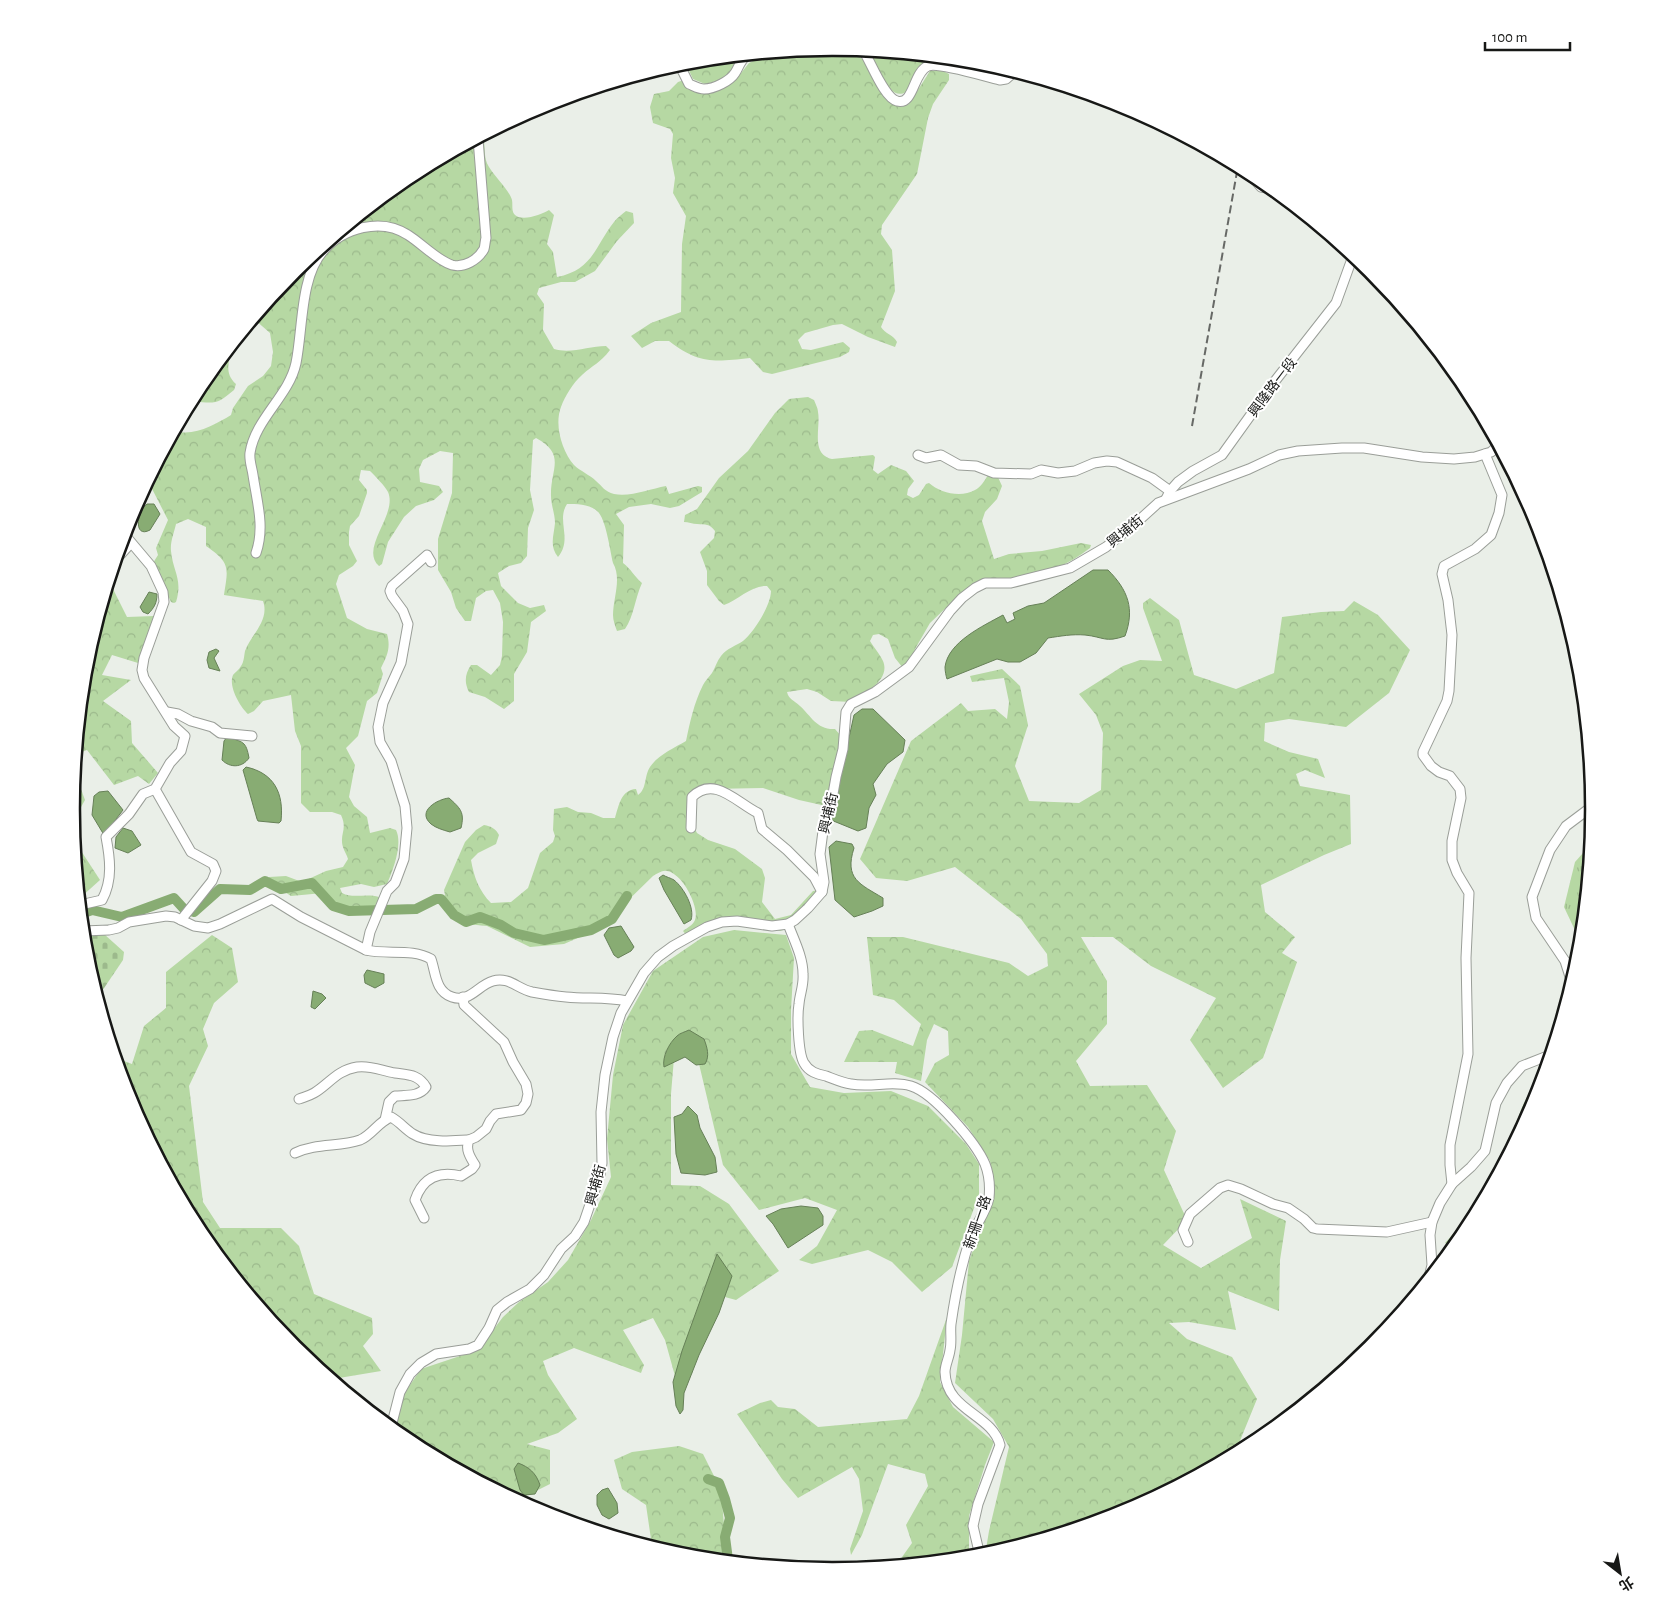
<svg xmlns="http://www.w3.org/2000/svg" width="1665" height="1618" viewBox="0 0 1665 1618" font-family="'Alegreya Sans','Noto Sans TC',sans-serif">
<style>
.grass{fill:url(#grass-tufts)}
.forest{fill:url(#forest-crowns)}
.cemetery{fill:url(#cemetery-stones)}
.water{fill:#88ac73;stroke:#668057}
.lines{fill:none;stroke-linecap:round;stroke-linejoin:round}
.river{stroke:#88ac73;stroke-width:10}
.minor-casing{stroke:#9a9e98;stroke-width:11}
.minor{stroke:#fff;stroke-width:9}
.rail{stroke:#676966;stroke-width:2;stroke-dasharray:8 4;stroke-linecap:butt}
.minor-bridge-casing{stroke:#9a9e98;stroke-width:11;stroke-linecap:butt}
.minor-bridge{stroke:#fff;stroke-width:9}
.labels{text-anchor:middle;stroke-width:4;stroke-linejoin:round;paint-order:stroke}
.street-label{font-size:14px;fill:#171816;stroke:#fff}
.rim{fill:none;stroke:#171816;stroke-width:2.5}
</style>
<defs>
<pattern id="grass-tufts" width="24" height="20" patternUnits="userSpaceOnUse" patternTransform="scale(1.25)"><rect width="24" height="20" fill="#b6d8a3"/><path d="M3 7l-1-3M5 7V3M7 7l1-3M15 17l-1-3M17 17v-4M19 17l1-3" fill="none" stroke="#9cb98c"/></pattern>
<pattern id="forest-crowns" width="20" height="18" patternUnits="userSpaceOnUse" patternTransform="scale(1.25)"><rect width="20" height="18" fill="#b6d8a3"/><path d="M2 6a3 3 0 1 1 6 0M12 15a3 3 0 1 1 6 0" fill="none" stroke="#9cb98c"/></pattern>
<pattern id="cemetery-stones" width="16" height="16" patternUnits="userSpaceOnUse" patternTransform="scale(1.25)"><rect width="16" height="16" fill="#b6d8a3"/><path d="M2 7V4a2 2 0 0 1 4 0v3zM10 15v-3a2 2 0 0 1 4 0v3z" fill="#9cb98c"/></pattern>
</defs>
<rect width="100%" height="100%" fill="#eaefe8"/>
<!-- grass -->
<g class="grass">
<polygon points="1591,844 1581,943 1564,907 1575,862"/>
<path d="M1542 1079 1536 1101 1511 1146C1516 1123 1523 1094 1542 1079Z"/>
<polygon points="1483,1200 1466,1232 1453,1247 1445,1243"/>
</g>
<!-- forest -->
<g class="forest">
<path d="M826 48 848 50 857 54 866 63 890 99 901 107 909 104 930 71H943L949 74V80L933 104 928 118 917 174 882 225 881 234 892 250 895 291 881 327C885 334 894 335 897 342L895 347 868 337 842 324 833 325 805 333 798 340 802 349 811 350 843 342 850 348 849 352 840 357 772 374 763 372 750 358C713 362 699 364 669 341H655L642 348 631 336 651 323 681 312 682 244 686 216 673 193 675 178 671 158 673 134 670 129 653 123 650 107 654 94 669 91 678 82 684 80 704 91 720 88 737 78 749 63 761 57Z"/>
<path d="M868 51 978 62 977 66 964 67 931 62C925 70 914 87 906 92 888 103 877 62 868 51Z"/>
<polygon points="752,55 743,59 724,79 705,84 693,79 685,62"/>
<path d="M483 137C486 147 483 158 489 167 495 177 509 190 512 200 513 205 511 211 515 215 523 222 542 214 549 210L554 215 547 244 553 252 557 277C593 270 595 246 614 222 617 218 622 214 626 211L633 213 634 223 617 241 595 271 575 282H561L539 288 537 294 544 304 543 330 554 349C571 354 589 346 606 346L610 350C600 363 593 365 582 375 573 383 565 396 561 407 554 425 562 451 574 465 580 471 590 475 596 481 602 486 605 492 614 494 631 497 650 489 666 486L669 494 698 486 702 487V492L679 506 670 508 651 504 629 507 616 514 624 525 623 563C631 569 634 576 642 583 635 598 634 616 625 629L617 631C615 626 613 620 613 615 613 598 622 579 613 563 610 551 606 518 597 511 589 504 577 504 567 504 556 521 573 539 558 557 549 546 554 535 555 523 555 514 551 505 551 496 550 469 567 455 536 438L533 440 530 490 534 510 528 528 527 556 521 563 509 566 498 573 501 586 518 603 530 608 544 605 546 611 531 622 527 652 514 674V701L504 709 485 697 469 692C464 682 465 674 471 665H477L491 675 500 665 502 656 503 622 500 603 493 590 486 591 476 598 471 621H465L456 608 451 592 438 570V539L452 493 453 453 440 451 423 460 419 469 420 482 439 486 443 492 434 500 416 506 404 517 388 542 382 564 379 566C359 548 398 515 388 492 384 485 376 477 370 471L361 470 359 480 367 490V493L359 516 350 526 349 532V545L357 561 353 566 339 575 336 584 347 618 367 629 387 634C391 648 387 656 381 668L383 674 377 693 367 701 358 736 346 748 355 765 349 797 354 806 367 817 370 833 390 828 396 830C403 844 393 870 387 884L374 887 361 884 340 888 342 893C353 899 366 893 379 897L378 907 366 911 334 910 323 893 291 896 268 881 269 877 286 876 302 882 326 871 343 867 348 859C347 855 344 851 343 847 339 834 348 830 341 815L332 812H310L301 803V746L295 731 291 695 263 701 254 711 248 714C240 707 228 686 233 675 235 672 239 670 241 666 244 662 244 656 245 651 251 635 270 620 263 601L224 595C228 568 231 563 206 546V527L188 519 176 524C174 533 170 542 171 551 173 572 183 579 176 602L174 603 171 602 153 563 158 555 156 548 168 520 148 481 175 431C194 437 216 424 231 415L233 408 248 386 263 376 271 366 273 352 270 333 254 319 294 270 410 176Z"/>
<path d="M232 347C229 362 224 373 236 384L234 390C217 404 216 404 193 401L192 400 200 386Z"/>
<path d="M808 397 814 400C815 403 818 408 818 412 821 427 810 454 832 459L873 455 875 457 873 470 878 474 891 465 906 471 914 481 908 489 907 495 913 498 919 495 926 484 929 483C940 493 961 498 975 490 980 488 985 480 988 475H997L1002 486 997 499 985 512 982 521 994 559 1009 554 1042 551 1081 543 1091 545 1090 548C1061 571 1019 584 982 579L950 604 930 623 915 649 911 662 903 668 895 658 888 639 879 634 873 635 870 641C874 648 880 654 883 661 891 680 864 693 852 702L831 701 817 692 807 689 787 692C789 700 794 700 800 706 811 716 817 730 835 729L841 736 829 804 826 806 799 800 763 788 709 789 699 792 688 815 697 833 708 840 735 849 762 869 765 878 762 902 775 919 791 915 813 891 819 890 822 892 821 901 793 927 780 931 761 924H723L687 936 683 931C687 928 693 925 695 920 700 907 682 873 667 871 662 870 657 874 653 876L606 922 589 933 564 944 530 947 487 926 466 924 455 917 447 906 444 890 465 842 476 830 484 825C491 826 496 829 499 835L496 844 478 853 471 860C474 877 479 891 491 903L511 902 528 888 540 853 553 842 555 836 553 830 554 809 567 807 578 812 591 813 603 818H615C619 805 621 790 636 789L638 795C647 789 644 776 650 767 658 755 674 748 686 741 690 722 694 703 703 685 705 681 709 677 712 673 715 668 717 661 721 656 727 648 736 646 743 641 754 632 771 605 771 591L767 586C752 585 738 600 724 605L719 601 707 585V571L700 552 714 538 715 531C709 523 706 525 697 524 693 524 688 522 684 522L685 515 697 509 719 478 748 451 775 413 789 399Z"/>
<polygon points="108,586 113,589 127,617 154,616 138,663 112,655 102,675 131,680 103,701 131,721 132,743 158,773 149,784 138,776 114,785 87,750 76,754 86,660"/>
<polygon points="1150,598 1179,620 1194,675 1236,689 1274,673 1282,617 1321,612 1344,611 1354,601 1378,615 1410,650 1389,693 1346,727 1289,719 1265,723 1264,741 1289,752 1318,759 1325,778 1305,770 1296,774 1300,786 1350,795 1351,844 1324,855 1261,885 1265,912 1295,937 1282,953 1297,962 1263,1058 1223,1088 1190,1040 1216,998 1151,966 1113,937 1081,937 1107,981 1107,1024 1076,1061 1090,1086 1147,1085 1176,1131 1164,1170 1187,1220 1163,1245 1201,1268 1252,1238 1240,1199 1286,1221 1280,1260 1279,1311 1228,1291 1236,1330 1189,1322 1169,1323 1187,1339 1232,1357 1257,1399 1235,1453 1124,1513 994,1552 986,1549 989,1531 1009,1447 993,1419 955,1383 962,1335 969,1261 994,1191 990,1161 968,1127 925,1082 935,1063 949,1055 948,1031 934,1024 927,1040 921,1081 895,1073 897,1062 844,1062 859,1031 872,1030 913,1046 921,1024 894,1000 873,995 867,937 903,937 1009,963 1028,976 1048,966 1047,954 1021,919 955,867 907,881 876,878 860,859 911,741 961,703 968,711 995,709 1007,719 1009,702 1004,678 972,682 970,676 1002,669 1020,686 1028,725 1015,766 1029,801 1079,803 1101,790 1103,733 1096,715 1079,694 1123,666 1140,660 1162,661 1143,608 1143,603"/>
<polygon points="75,773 85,800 72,823 71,809"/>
<polygon points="74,840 100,880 80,898"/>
<polygon points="734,930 786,935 794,958 791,1010 791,1054 810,1087 844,1093 891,1091 928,1106 966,1144 979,1164 979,1195 952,1267 922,1292 892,1262 868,1250 812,1264 799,1260 817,1246 837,1210 805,1198 759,1210 723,1165 695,1047 675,1046 671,1094 671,1185 700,1186 729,1204 779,1271 736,1300 710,1293 692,1374 675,1376 665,1340 653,1318 623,1330 644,1365 641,1373 574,1348 543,1361 548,1375 577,1419 558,1433 527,1444 550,1450 550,1484 518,1500 409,1442 395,1430 403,1395 421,1369 478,1350 503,1317 519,1302 548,1282 568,1260 591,1220 611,1177 607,1139 613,1075 623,1025 653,971 703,937"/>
<polygon points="212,935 232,948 238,982 214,1003 203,1029 208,1046 189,1086 203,1202 220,1228 281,1228 299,1246 314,1294 372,1318 373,1334 363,1346 381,1371 333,1379 294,1347 199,1232 129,1100 116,1058 132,1064 144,1026 166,1008 166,972"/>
<polygon points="947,1317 940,1382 953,1407 994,1442 985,1465 969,1516 969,1552 967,1557 897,1564 912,1543 906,1525 928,1486 925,1474 888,1464 862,1535 851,1555 850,1549 863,1511 859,1479 852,1467 798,1498 782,1479 737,1414 760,1403 771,1400 778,1407 795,1409 818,1427 907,1419 919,1396"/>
<polygon points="679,1446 703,1454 721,1490 727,1560 684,1556 652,1546 646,1505 622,1489 614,1460 632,1452"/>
</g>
<!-- cemetery -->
<polygon class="cemetery" points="104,934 124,952 123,960 98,997 86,957 83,935"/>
<!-- water -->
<g class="water">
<path d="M147 504H154L160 514 150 530C133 539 137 511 147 504Z"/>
<path d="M1093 570H1108C1128 590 1135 609 1125 636 1105 643 1104 637 1085 635 1072 634 1061 636 1048 638L1036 653 1020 662H1008L997 659 947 679C946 676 945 671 945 667 948 642 983 626 1003 615L1007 623 1015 619 1013 613 1028 606 1044 603Z"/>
<path d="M149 592 157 594C157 603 154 608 148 614L143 612 140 607Z"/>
<polygon points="216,649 219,651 214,658 220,671 209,668 207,660 209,652"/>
<polygon points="862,709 873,709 905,740 903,752 887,764 873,784 876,795 869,808 866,828 858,831 831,820 854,715"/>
<path d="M227 737C243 742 246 741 249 758 242 768 230 768 222 760L224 741Z"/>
<path d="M246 767C274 773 284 793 281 821L279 823 258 821 257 819 243 770Z"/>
<polygon points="108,791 123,810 104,835 92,815 94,796 99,792"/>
<path d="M449 798C460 808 465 812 461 828L450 832C443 830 436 828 431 824 416 811 438 799 449 798Z"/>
<polygon points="123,828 132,831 141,845 128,853 115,848 116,837"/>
<path d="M836 841 852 844 854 848C844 879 860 884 883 898V906L872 911 854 917 835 900 829 847Z"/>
<path d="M663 875C666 877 671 878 674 880 684 888 695 908 691 920L684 924 664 890 659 878Z"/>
<polygon points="621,926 634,947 631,951 618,958 614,955 604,935 609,928"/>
<polygon points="367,970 384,974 384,983 375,988 365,983 364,975"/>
<polygon points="313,991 322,994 326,998 315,1009 311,1007"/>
<path d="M689 1030 704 1039C707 1047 710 1056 705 1064L696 1065 685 1057 664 1067C662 1057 669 1043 677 1036 680 1033 685 1032 689 1030Z"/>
<polygon points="688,1106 697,1115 700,1128 715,1157 717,1172 705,1175 681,1173 676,1154 674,1117 682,1114"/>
<polygon points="801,1206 818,1208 823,1216 823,1225 788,1248 773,1224 766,1216 781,1209"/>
<polygon points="717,1254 732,1276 719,1313 699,1355 684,1393 683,1410 680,1414 676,1406 673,1382 682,1351"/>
<path d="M518 1463C529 1467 536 1473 540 1485L535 1494 524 1495 520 1490 514 1469Z"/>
<polygon points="608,1488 617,1503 618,1513 609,1519 602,1515 597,1505 597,1495 602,1490"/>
</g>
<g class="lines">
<!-- river -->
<g class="river">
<polyline points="81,914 92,910 122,917 174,898 184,909 194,912 220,889 250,890 265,881 281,889 312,883 333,906 349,911 416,909 436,899 441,899 454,915 466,922 480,917 501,925 514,933 544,940 591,930 612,919 627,896"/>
<polyline points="708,1479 719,1483 725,1499 730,1518 725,1537 728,1560"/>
</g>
<!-- minor casing -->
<g class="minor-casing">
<g id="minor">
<path d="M863 50C871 62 884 98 897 101 914 106 913 72 928 66 939 62 986 77 1000 80L1006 79 1014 72"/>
<path d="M679 64 689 84C694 86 699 89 704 89 714 89 730 81 735 73 739 67 740 61 746 56"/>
<polyline points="1255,180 1261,187 1272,189"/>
<polyline points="918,455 926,458 941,455 959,465 976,466 994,473 1031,474 1041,470 1058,473 1075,471 1094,463 1107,461 1117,462 1152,478 1170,491"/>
<polyline points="1166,499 1170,491 1178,482 1193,471 1222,455 1275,381 1336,303 1353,256"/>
<path d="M256 553C265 527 257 502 253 475 252 468 249 460 250 453 255 419 289 396 296 363 303 329 300 277 323 251 343 228 381 217 408 235 421 243 438 261 452 265 464 268 478 260 484 249 485 246 485 241 486 238L478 139"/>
<polyline points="118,555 121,554 131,543"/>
<polyline points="167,712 178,714 191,721 212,727 220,733 252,736"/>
<polyline points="155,789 191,852 213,864 216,871 212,881 181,920"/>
<path d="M691 828 692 797C714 775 736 802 758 813L762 829 787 850 814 877 822 892"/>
<path d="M80 905 102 900C113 880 110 858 106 837L129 814 143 794 155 789 170 763 181 751 185 736 174 726 144 678 142 670 144 658 164 602 163 592 151 566 124 534"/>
<path d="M788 924C794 940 803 957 803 974 804 985 800 993 799 1004 797 1016 798 1053 804 1063 809 1072 817 1074 826 1076 834 1079 843 1083 851 1084 871 1088 892 1080 911 1086 934 1093 976 1143 985 1164 989 1174 990 1188 989 1198 986 1213 975 1225 970 1239 961 1266 955 1296 951 1324 950 1332 952 1342 950 1350 949 1358 945 1365 945 1372 946 1411 992 1414 1000 1445L978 1504 973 1526 980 1556"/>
<path d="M83 931 109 930 118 928 129 922 166 916 175 917 194 926 208 928 220 924 272 899 301 917 366 950C387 955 412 948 431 959 436 973 435 991 452 997 470 1003 478 985 493 981 508 976 518 989 532 992 543 994 555 996 566 997 587 999 606 997 627 1001"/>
<polyline points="366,950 370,932 387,891 395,883 404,859 407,828 405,806 391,761 380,742 378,727 383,703 401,663 408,624 403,611 392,596 390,591 392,586 427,555 431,562"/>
<polyline points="1572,983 1565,961 1536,918 1532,897 1550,850 1566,826 1594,805"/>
<path d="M299 1099C304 1097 309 1096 314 1093 328 1085 337 1070 357 1067 371 1065 382 1071 395 1073 408 1075 418 1074 426 1087 419 1097 406 1095 395 1096L389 1102 385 1120"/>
<path d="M295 1153C316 1143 339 1147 360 1140 372 1135 378 1122 391 1117 400 1122 405 1129 413 1134 427 1143 453 1141 469 1140"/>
<polyline points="1452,1184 1450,1165 1450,1145 1468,1054 1466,958 1469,893 1457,873 1452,860 1452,841 1461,798 1460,789 1450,776 1439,772 1431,766 1423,755 1423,752 1447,701 1449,691 1452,635 1448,600 1442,574 1444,566 1475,549 1491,535 1499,513 1502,495 1485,454"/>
<path d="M424 1218 415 1200C423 1177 439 1171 461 1176L472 1169 475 1165C470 1157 465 1149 469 1140L476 1137 486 1129 490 1121 496 1114 521 1110 526 1103 528 1094 526 1084 513 1062 504 1042 464 1005 463 997"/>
<polyline points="1188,1242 1183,1230 1190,1214 1220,1188 1228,1185 1241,1189 1273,1204 1288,1208 1304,1219 1313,1228 1317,1229 1387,1232 1432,1222"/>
<polyline points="1429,1277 1432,1265 1430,1235 1432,1222 1440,1203 1452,1184 1471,1167 1485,1151 1496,1103 1507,1083 1522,1066 1550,1055"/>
<polyline points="391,1427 400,1392 410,1374 421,1363 436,1354 469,1349 478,1345 489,1328 497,1310 507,1302 530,1289 544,1275 561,1249 575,1236 584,1222 600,1175 602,1163 601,1112 605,1075 613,1037 621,1013 644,973 658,957 673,946 707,927 722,922 737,921 772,926 788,924 795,920 808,908 822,892 824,882 820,854 823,831 831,805 836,777 843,749 846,712 851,704 875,692 909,667 950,611 962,598 975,588 985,583 1011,583 1070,568 1106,547 1136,523 1158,503 1249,469 1279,455 1298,451 1342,448 1364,448 1422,457 1454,459 1475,457 1491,452 1498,446"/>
</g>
</g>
<!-- minor -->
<use href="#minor" class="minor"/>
<!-- rail -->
<polyline class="rail" points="1192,426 1238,166"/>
<!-- minor-bridge casing -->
<g class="minor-bridge-casing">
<polyline id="minor-bridge" points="1239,167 1255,180"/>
</g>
<!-- minor-bridge -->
<use href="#minor-bridge" class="minor-bridge"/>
</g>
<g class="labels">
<!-- street labels -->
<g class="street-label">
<text transform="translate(1272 387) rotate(-53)" y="5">興隆路一段</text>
<text transform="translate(1125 531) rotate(-39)" y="5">興埔街</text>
<text transform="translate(828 813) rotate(-77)" y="5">興埔街</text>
<text transform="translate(595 1185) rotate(-75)" y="5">興埔街</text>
<text transform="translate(977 1222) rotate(-71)" y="5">新珊一路</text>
</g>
</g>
<!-- crop -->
<path d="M0 0H1665V1618H0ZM832 56H833A752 752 0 0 1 1585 808V810A752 752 0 0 1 833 1562H832A752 752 0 0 1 80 810V808A752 752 0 0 1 832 56Z" fill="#fff" fill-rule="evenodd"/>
<path class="rim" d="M832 56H833A752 752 0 0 1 1585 808V810A752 752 0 0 1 833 1562H832A752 752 0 0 1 80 810V808A752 752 0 0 1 832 56Z"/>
<!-- north arrow -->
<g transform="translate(1620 1573) rotate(149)" stroke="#ffffff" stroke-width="4" paint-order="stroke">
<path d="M0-4L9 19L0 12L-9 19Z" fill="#171816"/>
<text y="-8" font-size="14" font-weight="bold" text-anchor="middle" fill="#171816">北</text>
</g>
<!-- scale -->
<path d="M1485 42v8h85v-8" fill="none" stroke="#171816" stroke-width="2.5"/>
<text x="1492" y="42" font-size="15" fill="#171816" stroke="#ffffff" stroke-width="4" paint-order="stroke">100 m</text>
</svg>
